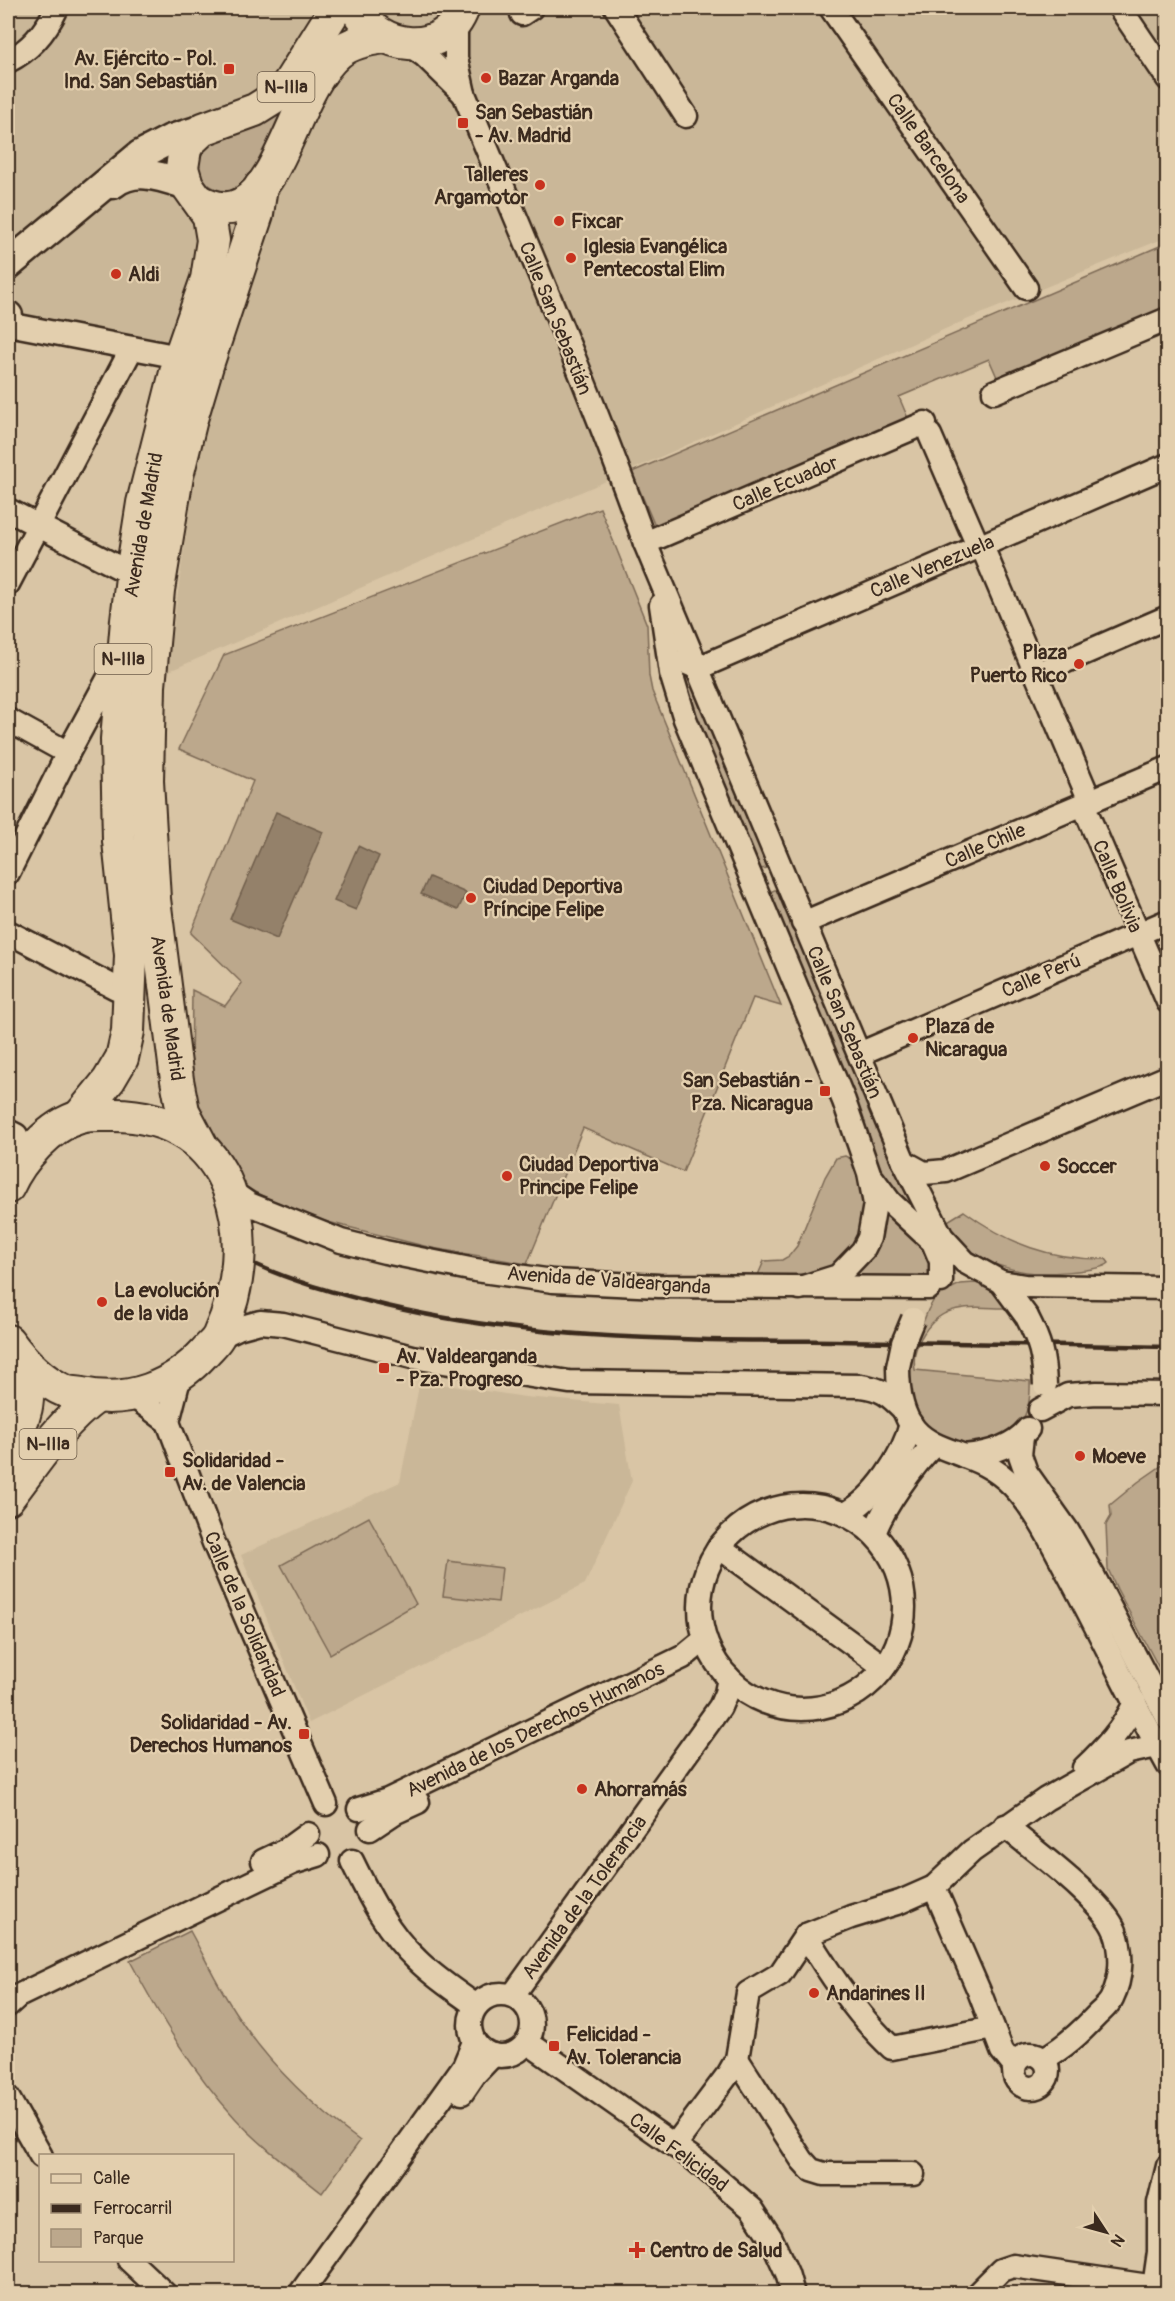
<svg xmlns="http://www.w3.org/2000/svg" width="1175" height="2301" viewBox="0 0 1175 2301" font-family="Pangolin,sans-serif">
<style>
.built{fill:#cab798}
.green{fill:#bca88c;stroke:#7c6955;stroke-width:1.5}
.water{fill:#94816a;stroke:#705e4c;stroke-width:1.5}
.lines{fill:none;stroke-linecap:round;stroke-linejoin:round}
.minor-casing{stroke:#3b2a1e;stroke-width:27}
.major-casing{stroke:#3b2a1e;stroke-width:33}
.highway-casing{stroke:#3b2a1e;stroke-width:36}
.minor{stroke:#e3cfae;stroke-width:22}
.major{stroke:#e3cfae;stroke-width:28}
.highway{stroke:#e3cfae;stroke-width:32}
.rail{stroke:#3b2a1e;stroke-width:4.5}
.minor-bridge-casing{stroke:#3b2a1e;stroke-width:27;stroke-linecap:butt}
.minor-bridge{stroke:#e3cfae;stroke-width:22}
.poi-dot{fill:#c8321e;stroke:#e3cfae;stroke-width:2}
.labels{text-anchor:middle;stroke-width:4.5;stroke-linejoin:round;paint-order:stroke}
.shield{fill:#e3cfae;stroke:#6d5c49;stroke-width:1.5}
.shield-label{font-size:18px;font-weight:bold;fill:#3b2a1e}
.poi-label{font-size:20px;font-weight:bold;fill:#3b2a1e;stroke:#e3cfae;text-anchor:start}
.street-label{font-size:20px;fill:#3b2a1e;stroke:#e3cfae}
</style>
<rect width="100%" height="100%" fill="#d9c5a5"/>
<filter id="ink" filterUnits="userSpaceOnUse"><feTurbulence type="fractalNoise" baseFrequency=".0167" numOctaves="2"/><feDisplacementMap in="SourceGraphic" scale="12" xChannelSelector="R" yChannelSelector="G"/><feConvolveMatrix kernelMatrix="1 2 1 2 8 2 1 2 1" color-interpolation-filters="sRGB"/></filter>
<g filter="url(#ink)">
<!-- built -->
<g class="built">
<polygon points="8,8 1167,8 1167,237 954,325 620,475 167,672 201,424 220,355 17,316 16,288 14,278 8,272 8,80 10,75 8,59"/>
<polygon points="420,1381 525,1397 619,1405 632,1481 585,1584 309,1723 241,1555 400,1482"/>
</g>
<!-- green -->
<g class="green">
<path d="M343 17 354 32 250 182C244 185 235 191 228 191 211 192 194 176 198 158 199 152 204 147 208 142Z"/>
<polygon points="1167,243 1167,312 1000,384 989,359 899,397 910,423 657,531 632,472"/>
<polygon points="600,508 647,625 649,676 652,691 781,1006 753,998 683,1172 583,1128 527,1264 432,1248 324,1221 262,1196 246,1187 230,1159 198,1115 191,1077 192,990 225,1006 242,983 191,933 253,781 179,749 224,655"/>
<polygon points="682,660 773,867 761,869 756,873 692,716 683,676"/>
<polygon points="777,889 782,891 923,1217 918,1221 876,1173 769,897 772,891"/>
<polygon points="845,1156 853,1160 860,1173 867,1218 845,1256 834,1265 817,1272 802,1275 758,1275 764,1261 782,1260 789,1256 797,1246 825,1177 836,1158"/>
<polygon points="881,1202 930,1251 933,1274 918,1277 851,1278"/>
<path d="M964 1211C1009 1244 1050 1260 1106 1259L1109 1263C1100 1272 1041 1274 1026 1272 1013 1270 984 1262 973 1255 961 1247 954 1234 946 1222Z"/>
<path d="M975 1283 991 1287 1009 1308C972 1308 942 1300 921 1338 915 1349 913 1357 915 1370L1030 1381C1032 1433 1007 1435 965 1447L923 1426 908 1397 909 1358 928 1310 936 1296 960 1284Z"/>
<polygon points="1167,1462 1167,1683 1117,1589 1108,1569 1106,1525 1111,1516 1110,1505 1138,1482"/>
<polygon points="369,1517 416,1604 330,1654 281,1565"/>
<polygon points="448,1561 502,1568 498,1602 443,1596"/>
<path d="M190 1931C205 1958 218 1986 235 2012 268 2064 311 2105 360 2141L322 2193C292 2169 261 2146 235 2118 192 2071 160 2017 130 1961Z"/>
</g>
<!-- water -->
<g class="water">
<polygon points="276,812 323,832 277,939 230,919"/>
<polygon points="358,846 379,856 356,910 334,901"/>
<polygon points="429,877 466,893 458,910 421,894"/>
</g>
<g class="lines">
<!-- minor casing -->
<g class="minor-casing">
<g id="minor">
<polyline points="616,8 686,116"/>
<polyline points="831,8 1026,288"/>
<polyline points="1120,8 1168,79"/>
<polyline points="522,14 531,8"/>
<path d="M456 22V58L464 94C526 243 591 391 645 543L904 1162 942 1237 965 1262 1001 1282 1027 1317"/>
<polyline points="405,42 425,56 464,94"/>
<path d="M8 61C31 50 46 31 57 8"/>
<polyline points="8,324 169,355"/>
<polyline points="994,392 1168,319"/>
<polyline points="930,435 978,546"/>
<polyline points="8,510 120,568"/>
<polyline points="645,543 925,423"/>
<polyline points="981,544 1090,801"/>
<polyline points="8,584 132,348"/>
<polyline points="661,605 671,673 685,719 844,1101 869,1173 875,1204 869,1238 863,1250 838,1276 800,1288"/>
<polyline points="684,662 698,668 1168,465"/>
<polyline points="1036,674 1168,617"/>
<polyline points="8,720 68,753"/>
<polyline points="1083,804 1168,1002"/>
<polyline points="8,873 68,753 120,657"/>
<polyline points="803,923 1168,768"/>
<polyline points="8,932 116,988"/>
<polyline points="859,1054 1168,921"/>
<polyline points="8,1131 16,1135"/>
<polyline points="904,1162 924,1173 946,1171 1168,1077"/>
<polyline points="873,1179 890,1202 933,1242 941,1261 941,1281"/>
<polyline points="232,1192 249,1204 341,1241 385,1252 475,1270 553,1281 659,1286 929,1288"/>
<polyline points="1001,1282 1025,1286 1168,1288"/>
<path d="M219 1337 238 1328 260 1322 283 1324 412 1357 569 1382 861 1386C882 1389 888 1394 903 1409"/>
<path d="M898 1367C898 1469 963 1434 1013 1486 1037 1511 1053 1545 1069 1575 1103 1638 1133 1703 1168 1765"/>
<polyline points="132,1395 168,1422 214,1543 326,1804"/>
<polyline points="1040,1410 1068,1395 1097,1393 1168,1394"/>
<polyline points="168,1422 180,1375"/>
<polyline points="1022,1437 1020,1455 1026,1472 1067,1530 1094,1577 1168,1719"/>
<path d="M964 1456C987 1454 1013 1447 1028 1429"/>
<circle cx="802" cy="1607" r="102"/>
<path d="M845 1514C875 1499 903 1456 911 1424"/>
<path d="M874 1534C883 1507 914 1464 934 1445"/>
<polyline points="719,1547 884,1667"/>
<path d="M1084 1768C1104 1749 1124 1728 1135 1702"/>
<polyline points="359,1809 388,1800 683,1657 705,1639"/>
<path d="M1005 1826C1032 1849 1103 1900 1115 1931 1123 1952 1122 1978 1112 1998 1109 2005 1102 2010 1097 2015 1080 2033 1064 2048 1043 2059"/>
<polyline points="370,1829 394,1813 418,1802"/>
<polyline points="263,1861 286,1850 308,1834"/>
<path d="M352 1861C369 1896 388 1933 417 1960 435 1978 456 1991 476 2006"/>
<polyline points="934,1887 979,1991 1002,2051 1014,2066"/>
<path d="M806 1935C830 1975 858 2017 892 2048L993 2028"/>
<circle cx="501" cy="2025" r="31"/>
<polyline points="513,1995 720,1707 726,1693 729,1678"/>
<polyline points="8,2005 18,1996 292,1863 318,1855"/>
<polyline points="527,2042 695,2160 752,2209 771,2238 787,2273 793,2294"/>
<circle cx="1031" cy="2071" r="17"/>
<polyline points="737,2059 802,2160 811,2170 824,2174 913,2174"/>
<polyline points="462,2093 475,2074 493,2055"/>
<polyline points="8,2098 41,2156"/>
<polyline points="675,2145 729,2073 737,2059 748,1993 780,1974 806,1935 851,1917 900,1902 934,1887 972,1851 1046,1799 1129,1752 1157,1746"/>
<polyline points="129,2260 165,2294"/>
<polyline points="300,2294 464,2066 474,2042"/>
<polyline points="977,2294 1001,2270 1013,2266 1155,2287"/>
<polyline points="1153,2294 1159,2252 1159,2203 1168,2166"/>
</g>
</g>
<!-- major casing -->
<g class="major-casing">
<g id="major">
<path d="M113 184C135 166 162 177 187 185"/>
<polyline points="8,265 140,155 171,139 203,129"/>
<polyline points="8,316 8,317"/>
</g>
</g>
<!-- highway casing -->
<g class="highway-casing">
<g id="highway">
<path d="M356 8C378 51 445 59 463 8"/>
<path d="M198 200C211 207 228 212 242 204 284 181 297 88 338 53 351 42 369 39 385 37"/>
<polyline points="79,1117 109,1080 122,1058 128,1031 131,955 119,841 117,739 127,620 134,560 143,503 180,357 207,279 213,240 209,216 187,185 182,168 185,149 189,142 203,129 255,110 279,95 289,83 336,8"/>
<polyline points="201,1145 183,1111 177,1080 154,899 147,781 149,686 158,590 177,476 191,419 208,362 257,214 261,186"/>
<path d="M8 1187C20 1160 50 1125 80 1117 90 1114 102 1115 112 1115 236 1114 263 1239 219 1335 216 1342 209 1347 205 1352 173 1387 129 1404 82 1394 77 1393 70 1393 65 1391 41 1381 22 1360 8 1341"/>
<path d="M8 1448C27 1418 30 1401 26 1365"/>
<path d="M8 1498C36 1462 59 1424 96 1397"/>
</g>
</g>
<!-- minor -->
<use href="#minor" class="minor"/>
<!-- major -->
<use href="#major" class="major"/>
<!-- highway -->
<use href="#highway" class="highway"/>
<!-- rail -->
<path class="rail" d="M257 1265C294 1282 332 1292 371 1302 523 1341 680 1340 835 1341 946 1342 1057 1345 1168 1347"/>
<!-- minor-bridge casing -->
<g class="minor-bridge-casing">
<g id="minor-bridge">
<path d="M1027 1317C1040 1342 1044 1356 1045 1385"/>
<polyline points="898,1367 903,1343 913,1319"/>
</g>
</g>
<!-- minor-bridge -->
<use href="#minor-bridge" class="minor-bridge"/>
</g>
</g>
<!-- markers -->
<g class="poi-dot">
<rect x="223" y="63" width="12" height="12" rx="3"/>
<circle cx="486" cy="78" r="6"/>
<rect x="457" y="117" width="12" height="12" rx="3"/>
<circle cx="540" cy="185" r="6"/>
<circle cx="559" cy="221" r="6"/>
<circle cx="571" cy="258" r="6"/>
<circle cx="116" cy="274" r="6"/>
<circle cx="1079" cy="664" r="6"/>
<circle cx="471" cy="898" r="6"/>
<circle cx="913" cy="1038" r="6"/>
<rect x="819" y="1085" width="12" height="12" rx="3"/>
<circle cx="1045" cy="1166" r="6"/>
<circle cx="507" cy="1176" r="6"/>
<circle cx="102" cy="1302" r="6"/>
<rect x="378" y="1362" width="12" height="12" rx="3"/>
<circle cx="1080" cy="1456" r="6"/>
<rect x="164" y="1466" width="12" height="12" rx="3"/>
<rect x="298" y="1728" width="12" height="12" rx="3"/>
<circle cx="582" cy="1789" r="6"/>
<circle cx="814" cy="1993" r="6"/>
<rect x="548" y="2040" width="12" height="12" rx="3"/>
<path d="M634 2241h6v6h6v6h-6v6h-6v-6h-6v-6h6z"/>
</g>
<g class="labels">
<!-- shield labels -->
<g class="shield">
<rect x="257.5" y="72" width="57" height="30" rx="4.5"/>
<rect x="94.5" y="644" width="57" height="30" rx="4.5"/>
<rect x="19.5" y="1429" width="57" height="30" rx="4.5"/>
</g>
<g class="shield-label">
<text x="286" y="93">N-IIIa</text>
<text x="123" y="665">N-IIIa</text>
<text x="48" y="1450">N-IIIa</text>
</g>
<!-- poi labels -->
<g class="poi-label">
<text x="217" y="65" text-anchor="end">Av. Ejército - Pol.<tspan x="217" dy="23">Ind. San Sebastián</tspan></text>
<text x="498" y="85">Bazar Arganda</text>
<text x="475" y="119">San Sebastián<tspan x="475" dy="23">- Av. Madrid</tspan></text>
<text x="528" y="181" text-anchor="end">Talleres<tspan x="528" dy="23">Argamotor</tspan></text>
<text x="571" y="228">Fixcar</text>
<text x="583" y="253">Iglesia Evangélica<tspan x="583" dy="23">Pentecostal Elim</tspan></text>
<text x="128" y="281">Aldi</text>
<text x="1067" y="659" text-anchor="end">Plaza<tspan x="1067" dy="23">Puerto Rico</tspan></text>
<text x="483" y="893">Ciudad Deportiva<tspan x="483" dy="23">Príncipe Felipe</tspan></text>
<text x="925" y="1033">Plaza de<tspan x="925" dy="23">Nicaragua</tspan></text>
<text x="813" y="1087" text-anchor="end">San Sebastián -<tspan x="813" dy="23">Pza. Nicaragua</tspan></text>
<text x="519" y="1171">Ciudad Deportiva<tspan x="519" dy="23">Principe Felipe</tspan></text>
<text x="1057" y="1173">Soccer</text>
<text x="114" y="1297">La evolución<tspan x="114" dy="23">de la vida</tspan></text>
<text x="396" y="1363">Av. Valdearganda<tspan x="396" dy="23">- Pza. Progreso</tspan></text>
<text x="1092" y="1463">Moeve</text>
<text x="182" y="1467">Solidaridad -<tspan x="182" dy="23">Av. de Valencia</tspan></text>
<text x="292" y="1729" text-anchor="end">Solidaridad - Av.<tspan x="292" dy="23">Derechos Humanos</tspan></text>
<text x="594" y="1796">Ahorramás</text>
<text x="826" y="2000">Andarines II</text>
<text x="566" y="2041">Felicidad -<tspan x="566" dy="23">Av. Tolerancia</tspan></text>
<text x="650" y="2257">Centro de Salud</text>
</g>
<!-- street labels -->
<g class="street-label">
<text transform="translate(929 148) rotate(55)" y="7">Calle Barcelona</text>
<text transform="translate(556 318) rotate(68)" y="7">Calle San Sebastián</text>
<text transform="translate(785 483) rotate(-23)" y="7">Calle Ecuador</text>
<text transform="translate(143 525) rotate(-80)" y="7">Avenida de Madrid</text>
<text transform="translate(932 566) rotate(-23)" y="7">Calle Venezuela</text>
<text transform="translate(985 845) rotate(-23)" y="7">Calle Chile</text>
<text transform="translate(1118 886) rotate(67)" y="7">Calle Bolivia</text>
<text transform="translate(1041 975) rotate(-23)" y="7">Calle Perú</text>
<text transform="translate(168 1008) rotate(82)" y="7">Avenida de Madrid</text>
<text transform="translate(845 1022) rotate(67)" y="7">Calle San Sebastián</text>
<text transform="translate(609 1280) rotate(4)" y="7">Avenida de Valdearganda</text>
<text transform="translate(245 1614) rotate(67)" y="7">Calle de la Solidaridad</text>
<text transform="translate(535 1729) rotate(-26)" y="7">Avenida de los Derechos Humanos</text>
<text transform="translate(584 1897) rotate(-54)" y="7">Avenida de la Tolerancia</text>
<text transform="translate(679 2152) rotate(37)" y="7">Calle Felicidad</text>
</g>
</g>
<!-- margin -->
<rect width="1175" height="2301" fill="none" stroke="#e3cfae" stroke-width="30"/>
<rect x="15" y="15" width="1145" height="2271" fill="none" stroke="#3b2a1e" stroke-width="2" filter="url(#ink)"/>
<!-- legend -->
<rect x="39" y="2154" width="195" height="108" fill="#e3cfae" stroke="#a08d74" stroke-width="1.5"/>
<rect x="51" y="2174" width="30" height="9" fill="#e3cfae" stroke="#a08d74" stroke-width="1.5"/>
<text x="93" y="2184" font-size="18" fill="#3b2a1e">Calle</text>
<rect x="51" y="2204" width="30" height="9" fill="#3b2a1e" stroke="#a08d74" stroke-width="1.5"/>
<text x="93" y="2214" font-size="18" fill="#3b2a1e">Ferrocarril</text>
<rect x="51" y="2229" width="30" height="18" fill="#bca88c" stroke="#a08d74" stroke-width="1.5"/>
<text x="93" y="2244" font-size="18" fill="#3b2a1e">Parque</text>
<!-- north arrow -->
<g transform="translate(1106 2232) rotate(126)" stroke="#e3cfae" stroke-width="4.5" paint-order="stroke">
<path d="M0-4.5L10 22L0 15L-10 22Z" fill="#3b2a1e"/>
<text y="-9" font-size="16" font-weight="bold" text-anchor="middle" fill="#3b2a1e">N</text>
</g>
</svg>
